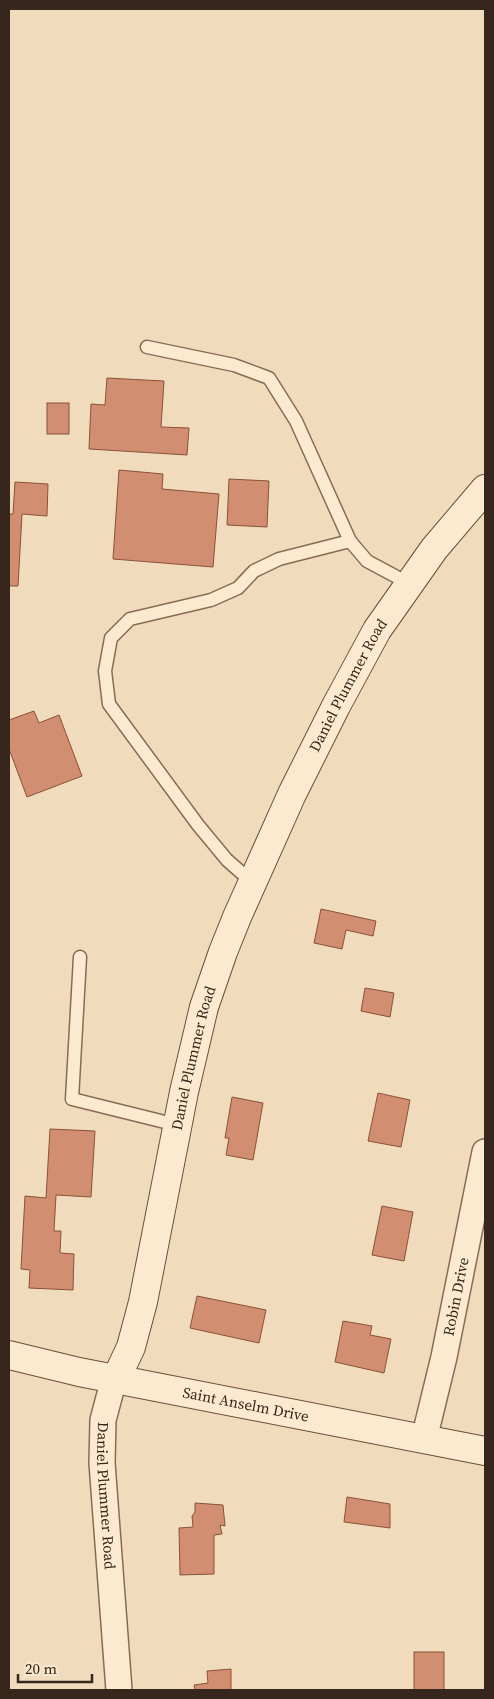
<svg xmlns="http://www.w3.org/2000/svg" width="494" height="1699" viewBox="0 0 494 1699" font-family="'Source Serif 4',serif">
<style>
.building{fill:#d18e70;stroke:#8a5139}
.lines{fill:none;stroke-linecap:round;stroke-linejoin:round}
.lane-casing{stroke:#896b55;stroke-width:15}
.street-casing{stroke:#896b55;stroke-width:28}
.secondary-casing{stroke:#6b4c38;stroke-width:30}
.lane{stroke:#fbead0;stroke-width:12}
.street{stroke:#fbead0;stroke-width:25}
.secondary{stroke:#fbead0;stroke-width:28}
.labels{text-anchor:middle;stroke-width:4;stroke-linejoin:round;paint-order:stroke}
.street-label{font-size:15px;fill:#37261b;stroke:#f7e7cd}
</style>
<rect width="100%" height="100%" fill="#f0dcbd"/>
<!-- building -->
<g class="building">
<polygon points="107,378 164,381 161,427 189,428 187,455 89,449 91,404 105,405"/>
<rect x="47" y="403" width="22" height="31"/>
<polygon points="119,470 163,474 162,489 219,494 213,567 113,559"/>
<polygon points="229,479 269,481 267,527 227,525"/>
<polygon points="15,482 48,484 47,516 22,514 18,586 9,586 9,514 13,514"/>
<polygon points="34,711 39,723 59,715 82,776 27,797 9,749 9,720"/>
<polygon points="321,909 376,921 373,936 346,930 342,949 314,943"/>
<polygon points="365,988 394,993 390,1017 361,1011"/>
<polygon points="378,1093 410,1100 401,1147 368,1141"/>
<polygon points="232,1097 263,1103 253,1160 226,1155 229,1138 225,1138"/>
<polygon points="50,1129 95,1131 91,1197 56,1195 54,1231 61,1231 60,1253 74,1254 73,1290 29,1288 30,1270 21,1269 25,1196 46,1198"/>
<polygon points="382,1206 413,1212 404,1261 372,1255"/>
<polygon points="197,1296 266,1310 259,1343 190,1328"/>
<polygon points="343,1321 372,1326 370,1335 391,1339 384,1373 335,1362"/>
<polygon points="347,1497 390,1504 390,1528 344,1522"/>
<polygon points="195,1503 223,1505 225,1526 220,1525 222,1534 214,1535 214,1574 180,1575 179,1528 193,1527 192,1516 195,1512"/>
<rect x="414" y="1652" width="30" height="38"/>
<polygon points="231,1669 231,1690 195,1690 194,1685 208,1683 207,1671"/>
</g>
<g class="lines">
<!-- lane casing -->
<g class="lane-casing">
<g id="lane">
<polyline points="147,347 234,365 269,378 296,421 350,541 367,561 408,583"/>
<polyline points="252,882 227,860 198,825 109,704 105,671 111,638 130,619 211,600 238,588 254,571 279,559 350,541"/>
<polyline points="80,957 72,1099 177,1125"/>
</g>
</g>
<!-- street casing -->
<g class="street-casing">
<g id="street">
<path id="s1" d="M116 1379 111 1390 103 1420 102 1463 119 1690"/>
<path id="s2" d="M424 1439 444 1357 485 1152"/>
</g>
</g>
<!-- secondary casing -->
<g class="secondary-casing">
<g id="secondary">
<path id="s3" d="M9 1355 79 1372 485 1451"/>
<path id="s4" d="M116 1379 131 1347 143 1302 184 1092 204 1007 223 952 237 917 292 794 336 706 377 630 434 549 485 489"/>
</g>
</g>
<!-- lane -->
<use href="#lane" class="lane"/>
<!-- street -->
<use href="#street" class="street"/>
<!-- secondary -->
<use href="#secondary" class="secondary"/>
</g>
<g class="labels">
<!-- street labels -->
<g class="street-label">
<text dy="5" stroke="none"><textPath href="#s4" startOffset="736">Daniel Plummer Road</textPath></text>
<text dy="5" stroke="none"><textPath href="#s4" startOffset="331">Daniel Plummer Road</textPath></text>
<text dy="5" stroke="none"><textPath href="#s2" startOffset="146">Robin Drive</textPath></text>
<text dy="5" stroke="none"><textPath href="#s3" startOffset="242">Saint Anselm Drive</textPath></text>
<text dy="5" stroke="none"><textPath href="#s1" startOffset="119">Daniel Plummer Road</textPath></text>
</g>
</g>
<!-- border -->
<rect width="494" height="1699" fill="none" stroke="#37261b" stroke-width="20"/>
<!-- scale -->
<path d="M18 1674v8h74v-8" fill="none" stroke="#37261b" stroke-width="2.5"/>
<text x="25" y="1674" font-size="15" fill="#37261b" stroke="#f7e7cd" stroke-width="4" paint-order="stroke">20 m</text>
</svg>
